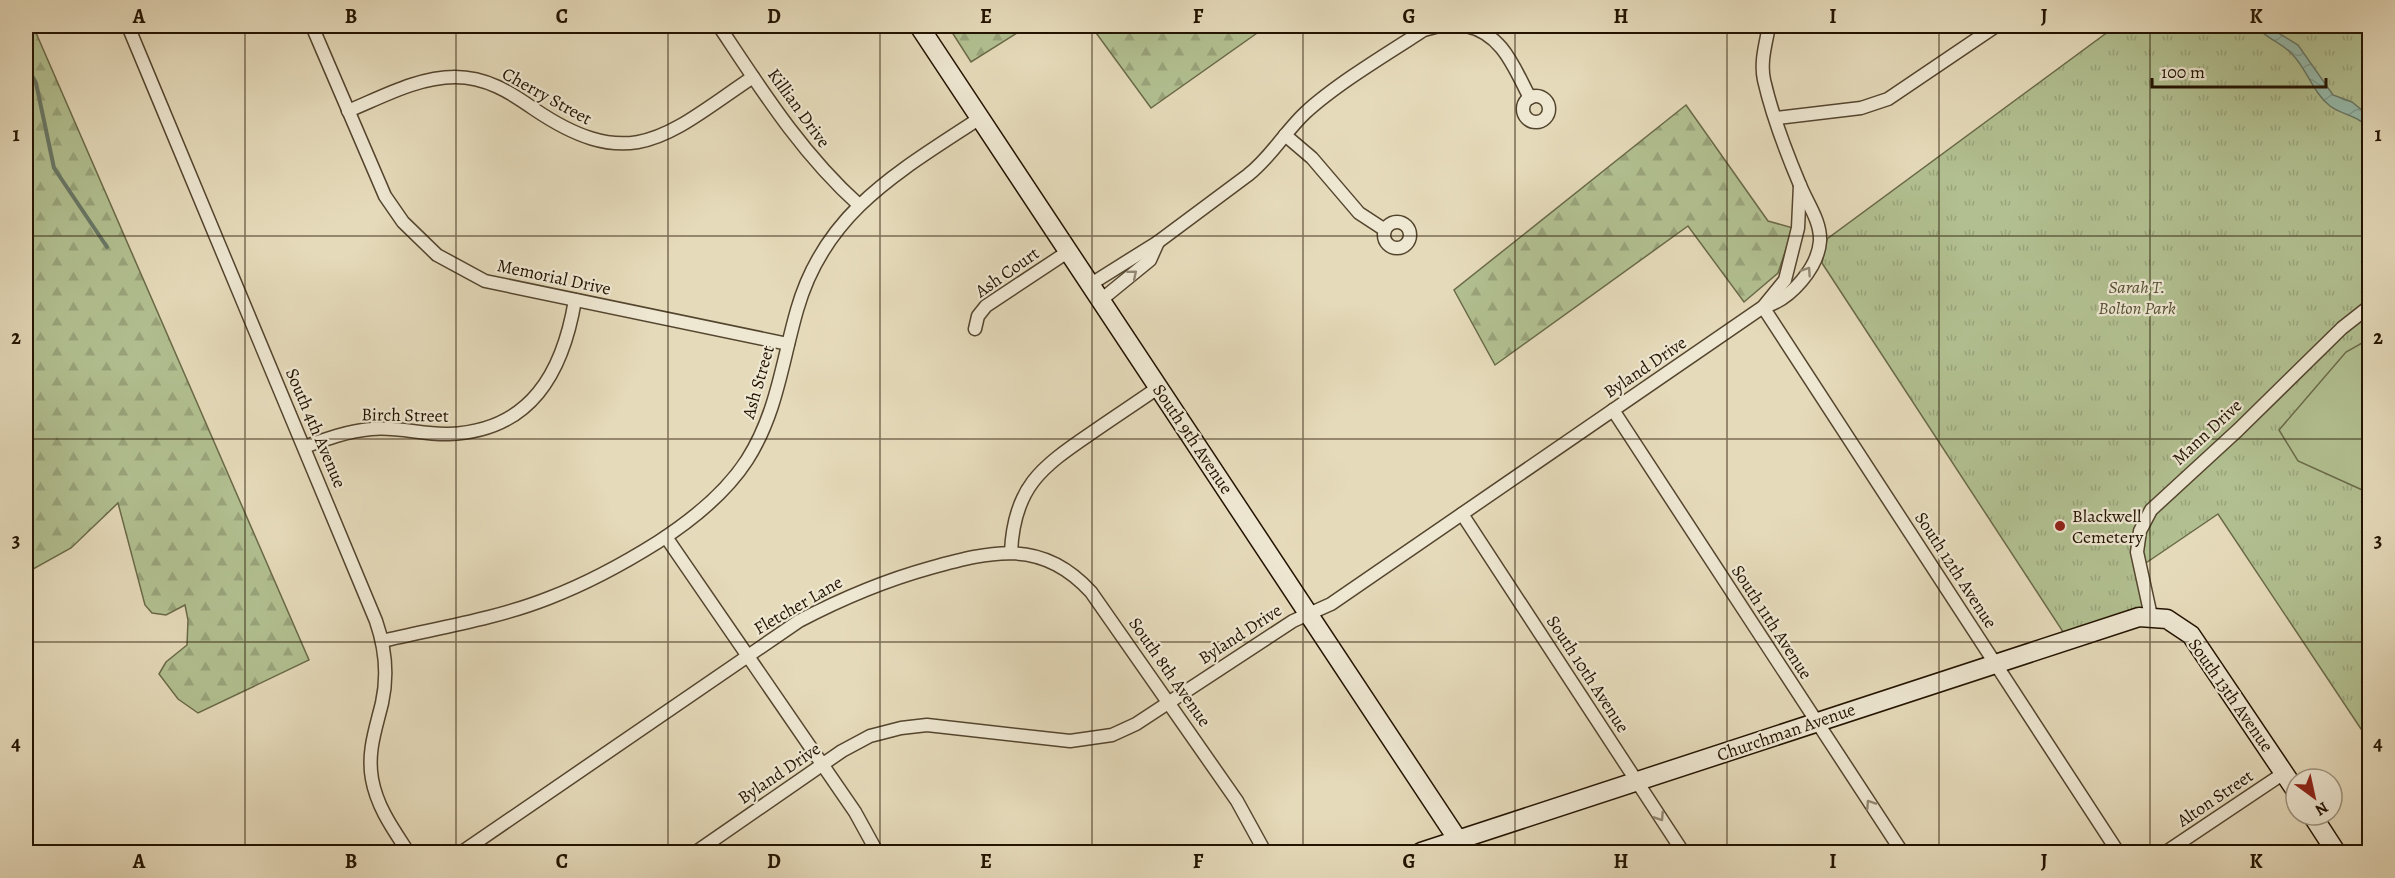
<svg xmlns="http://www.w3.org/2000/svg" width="2395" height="878" viewBox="0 0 2395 878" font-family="Alegreya,serif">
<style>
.grass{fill:url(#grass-tufts);stroke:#6a6a48;stroke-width:1.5}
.forest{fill:url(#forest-firs);stroke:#6a6a48;stroke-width:1.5}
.garden{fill:#b2c091;stroke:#6a6a48;stroke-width:1.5}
.water{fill:url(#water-waves);stroke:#687867;stroke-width:1.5}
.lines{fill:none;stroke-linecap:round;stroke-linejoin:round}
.stream{stroke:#687867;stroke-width:4}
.street-casing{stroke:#54452e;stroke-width:15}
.secondary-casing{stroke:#231300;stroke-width:21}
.street{stroke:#eee7d2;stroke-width:12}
.secondary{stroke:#eee7d2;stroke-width:18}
.oneway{stroke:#938874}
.grid{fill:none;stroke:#231300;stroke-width:1.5;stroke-opacity:0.55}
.poi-dot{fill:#8f2418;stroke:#eee7d2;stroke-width:2}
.labels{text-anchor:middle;stroke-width:4.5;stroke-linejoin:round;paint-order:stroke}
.street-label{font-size:18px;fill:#231300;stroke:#eee7d2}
.park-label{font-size:18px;font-style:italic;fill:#555033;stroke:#eee7d2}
.poi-label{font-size:18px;fill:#231300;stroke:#eee7d2;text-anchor:start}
.neatline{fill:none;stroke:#231300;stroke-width:2}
.grid-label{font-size:20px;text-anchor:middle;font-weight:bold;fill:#231300}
</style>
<defs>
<pattern id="grass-tufts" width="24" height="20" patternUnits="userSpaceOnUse" patternTransform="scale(1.5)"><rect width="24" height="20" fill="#b2c091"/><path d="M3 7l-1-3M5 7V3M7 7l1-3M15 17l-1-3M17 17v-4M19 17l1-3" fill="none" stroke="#99a47b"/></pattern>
<pattern id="forest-firs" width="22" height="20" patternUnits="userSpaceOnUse" patternTransform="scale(1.5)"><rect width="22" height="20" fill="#b2c091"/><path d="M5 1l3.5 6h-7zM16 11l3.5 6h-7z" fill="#99a47b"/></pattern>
<pattern id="water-waves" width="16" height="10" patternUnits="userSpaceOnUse" patternTransform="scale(1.5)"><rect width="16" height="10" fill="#96bbac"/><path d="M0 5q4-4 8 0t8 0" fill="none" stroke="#81a092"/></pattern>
</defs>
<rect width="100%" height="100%" fill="#e5daba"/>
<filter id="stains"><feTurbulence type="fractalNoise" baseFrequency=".00333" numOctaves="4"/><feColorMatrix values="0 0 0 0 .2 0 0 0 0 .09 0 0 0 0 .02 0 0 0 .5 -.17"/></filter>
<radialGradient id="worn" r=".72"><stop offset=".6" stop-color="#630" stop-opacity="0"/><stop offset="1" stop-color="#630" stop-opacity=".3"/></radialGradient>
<!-- grass -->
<polygon class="grass" points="2116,26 2369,26 2369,741 2218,514 2140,567 2151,616 2067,638 1822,263 1827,239"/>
<!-- forest -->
<g class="forest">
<polygon points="26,26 33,26 309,660 198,713 178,699 159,674 166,662 187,645 188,620 185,605 166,615 152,613 145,605 118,503 71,548 26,573"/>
<polygon points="948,26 1028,26 971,62"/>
<polygon points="1091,26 1267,26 1151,108"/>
<polygon points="1686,105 1768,221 1793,228 1778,273 1744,302 1688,226 1495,365 1454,290"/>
</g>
<!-- garden -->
<polygon class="garden" points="2369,339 2369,493 2298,461 2279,430 2346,352"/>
<!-- water -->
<path class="water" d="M2256 26H2267L2298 45 2333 95 2352 102 2369 116V128C2355 114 2342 115 2330 106 2313 93 2307 69 2292 54 2281 42 2266 39 2256 26Z"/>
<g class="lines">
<!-- stream -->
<polyline class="stream" points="26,65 36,83 54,168 107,247"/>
<!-- street casing -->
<g class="street-casing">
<g id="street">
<path d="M128 26 376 621C385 647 388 676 382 703 376 728 367 752 372 779 377 807 393 829 408 852"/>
<polyline points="312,26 385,196 403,222 437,255 485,281 788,344"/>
<path d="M719 26C761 89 801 153 859 205"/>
<path d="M1466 26C1503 34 1514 68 1530 98"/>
<polyline points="1700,26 1709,26"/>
<circle cx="1536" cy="109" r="13"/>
<path d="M348 111C382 97 418 77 455 77 486 77 510 92 534 109 633 176 668 134 753 77"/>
<polyline points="1777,118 1861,108 1888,99 1996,26"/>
<polyline points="1285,135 1312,158 1359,213 1385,230"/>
<circle cx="1397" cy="235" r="13"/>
<path d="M1091 284 1158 242 1248 175C1271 157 1284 133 1305 113 1335 85 1388 53 1424 30L1439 26"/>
<polyline points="1101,300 1150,260 1158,242"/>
<path d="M1767 306C1791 298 1818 268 1820 241 1821 221 1807 203 1800 185 1786 152 1772 115 1764 80 1760 62 1766 43 1769 26"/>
<polyline points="1763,307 2118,852"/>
<polyline points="975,329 978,316 986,306 1069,251"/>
<polyline points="1613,410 1902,852"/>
<path d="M304 447C326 439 348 431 371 429 397 426 423 435 449 434 531 431 563 372 575 300"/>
<polyline points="1462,514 1683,852"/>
<polyline points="666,537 855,812 877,852"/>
<path d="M1011 552C1014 488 1040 468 1090 434 1113 418 1136 403 1159 387"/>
<polyline points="2151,616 2137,552 2140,531 2151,510 2238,430 2342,328 2370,306"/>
<path d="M382 641C437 628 496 619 549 598 588 583 623 564 658 542 692 520 725 494 747 460 777 413 782 362 797 310 825 211 900 171 980 118"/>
<path d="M462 852 799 621C843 598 883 581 930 568 992 551 1042 538 1091 592L1237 801 1265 852"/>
<polyline points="696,852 842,751 870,736 901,728 927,725 1070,741 1112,735 1136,724 1293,621 1331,604 1763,307 1785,280 1798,228 1800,185"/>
<polyline points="2166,852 2284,773"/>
</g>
</g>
<!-- secondary casing -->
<g class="secondary-casing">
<g id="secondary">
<polyline points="919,26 1466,852"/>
<polyline points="2312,815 2336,852"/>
<polyline points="1421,852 2139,617 2167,619 2191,635 2296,791"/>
</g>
</g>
<!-- street -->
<use href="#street" class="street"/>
<!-- secondary -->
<use href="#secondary" class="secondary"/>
</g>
<!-- one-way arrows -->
<defs><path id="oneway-chevron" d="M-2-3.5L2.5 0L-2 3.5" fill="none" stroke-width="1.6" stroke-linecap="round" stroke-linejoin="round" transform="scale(1.5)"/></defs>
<g class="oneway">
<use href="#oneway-chevron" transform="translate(1807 271) rotate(-56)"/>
<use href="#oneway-chevron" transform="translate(1133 274) rotate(-40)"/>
<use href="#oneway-chevron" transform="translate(1870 804) rotate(-123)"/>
<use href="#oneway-chevron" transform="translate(1660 817) rotate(57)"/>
</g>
<!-- grid -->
<path class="grid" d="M245 26V852M456 26V852M668 26V852M880 26V852M1092 26V852M1303 26V852M1515 26V852M1727 26V852M1939 26V852M2150 26V852M26 236H2370M26 439H2370M26 642H2370"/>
<!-- markers -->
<circle class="poi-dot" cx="2060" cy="526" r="6"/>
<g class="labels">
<!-- street labels -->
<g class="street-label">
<text transform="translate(547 96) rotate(29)" y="6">Cherry Street</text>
<text transform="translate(799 108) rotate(54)" y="6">Killian Drive</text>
<text transform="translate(1007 272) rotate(-35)" y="6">Ash Court</text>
<text transform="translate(554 277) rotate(12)" y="6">Memorial Drive</text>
<text transform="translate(1645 367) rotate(-34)" y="6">Byland Drive</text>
<text transform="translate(758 382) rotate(-74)" y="6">Ash Street</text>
<text transform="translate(405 415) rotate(1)" y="6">Birch Street</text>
<text transform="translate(316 428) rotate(67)" y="6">South 4th Avenue</text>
<text transform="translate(2207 432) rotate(-43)" y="6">Mann Drive</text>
<text transform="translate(1193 439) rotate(56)" y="6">South 9th Avenue</text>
<text transform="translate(1956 570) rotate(57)" y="6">South 12th Avenue</text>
<text transform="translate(798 605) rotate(-30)" y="6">Fletcher Lane</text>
<text transform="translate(1772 622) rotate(57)" y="6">South 11th Avenue</text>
<text transform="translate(1240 634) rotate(-33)" y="6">Byland Drive</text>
<text transform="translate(1170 672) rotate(55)" y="6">South 8th Avenue</text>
<text transform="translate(1588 674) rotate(57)" y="6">South 10th Avenue</text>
<text transform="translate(2231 695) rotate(55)" y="6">South 13th Avenue</text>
<text transform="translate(1786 732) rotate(-19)" y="6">Churchman Avenue</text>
<text transform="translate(779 773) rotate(-34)" y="6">Byland Drive</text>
<text transform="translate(2215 798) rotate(-34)" y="6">Alton Street</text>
</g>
<!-- park labels -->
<g class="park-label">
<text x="2137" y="293">Sarah T.<tspan x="2137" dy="21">Bolton Park</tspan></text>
</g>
<!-- poi labels -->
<g class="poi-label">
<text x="2072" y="522">Blackwell<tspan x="2072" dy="21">Cemetery</tspan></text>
</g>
</g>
<!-- margin -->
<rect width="2395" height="878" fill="none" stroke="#e5daba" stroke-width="66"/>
<!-- north arrow -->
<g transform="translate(2314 797) rotate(147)"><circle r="28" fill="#eee7d2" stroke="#9d927e" stroke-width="1.5"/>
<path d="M0-4.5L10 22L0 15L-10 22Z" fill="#8f2418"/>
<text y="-9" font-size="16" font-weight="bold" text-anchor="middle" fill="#231300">N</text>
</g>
<!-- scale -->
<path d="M2152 78v9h174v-9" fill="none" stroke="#231300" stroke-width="3"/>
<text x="2161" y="78" font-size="18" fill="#231300" stroke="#eee7d2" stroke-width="4.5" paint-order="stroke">100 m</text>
<rect x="33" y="33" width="2329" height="812" class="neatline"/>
<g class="grid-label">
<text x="139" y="23">A</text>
<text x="351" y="23">B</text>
<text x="562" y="23">C</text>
<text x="774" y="23">D</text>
<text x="986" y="23">E</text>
<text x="1198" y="23">F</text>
<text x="1409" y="23">G</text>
<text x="1621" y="23">H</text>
<text x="1833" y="23">I</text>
<text x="2044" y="23">J</text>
<text x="2256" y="23">K</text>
<text x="16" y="141">1</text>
<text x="2378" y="141">1</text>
<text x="16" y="344">2</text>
<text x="2378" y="344">2</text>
<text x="16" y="547">3</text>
<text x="2378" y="547">3</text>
<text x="16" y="750">4</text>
<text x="2378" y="750">4</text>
<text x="139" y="868">A</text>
<text x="351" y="868">B</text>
<text x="562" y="868">C</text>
<text x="774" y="868">D</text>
<text x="986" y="868">E</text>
<text x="1198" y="868">F</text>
<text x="1409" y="868">G</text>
<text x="1621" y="868">H</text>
<text x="1833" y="868">I</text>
<text x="2044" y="868">J</text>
<text x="2256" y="868">K</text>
</g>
<rect width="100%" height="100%" filter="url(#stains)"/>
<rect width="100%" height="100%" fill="url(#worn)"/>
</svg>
